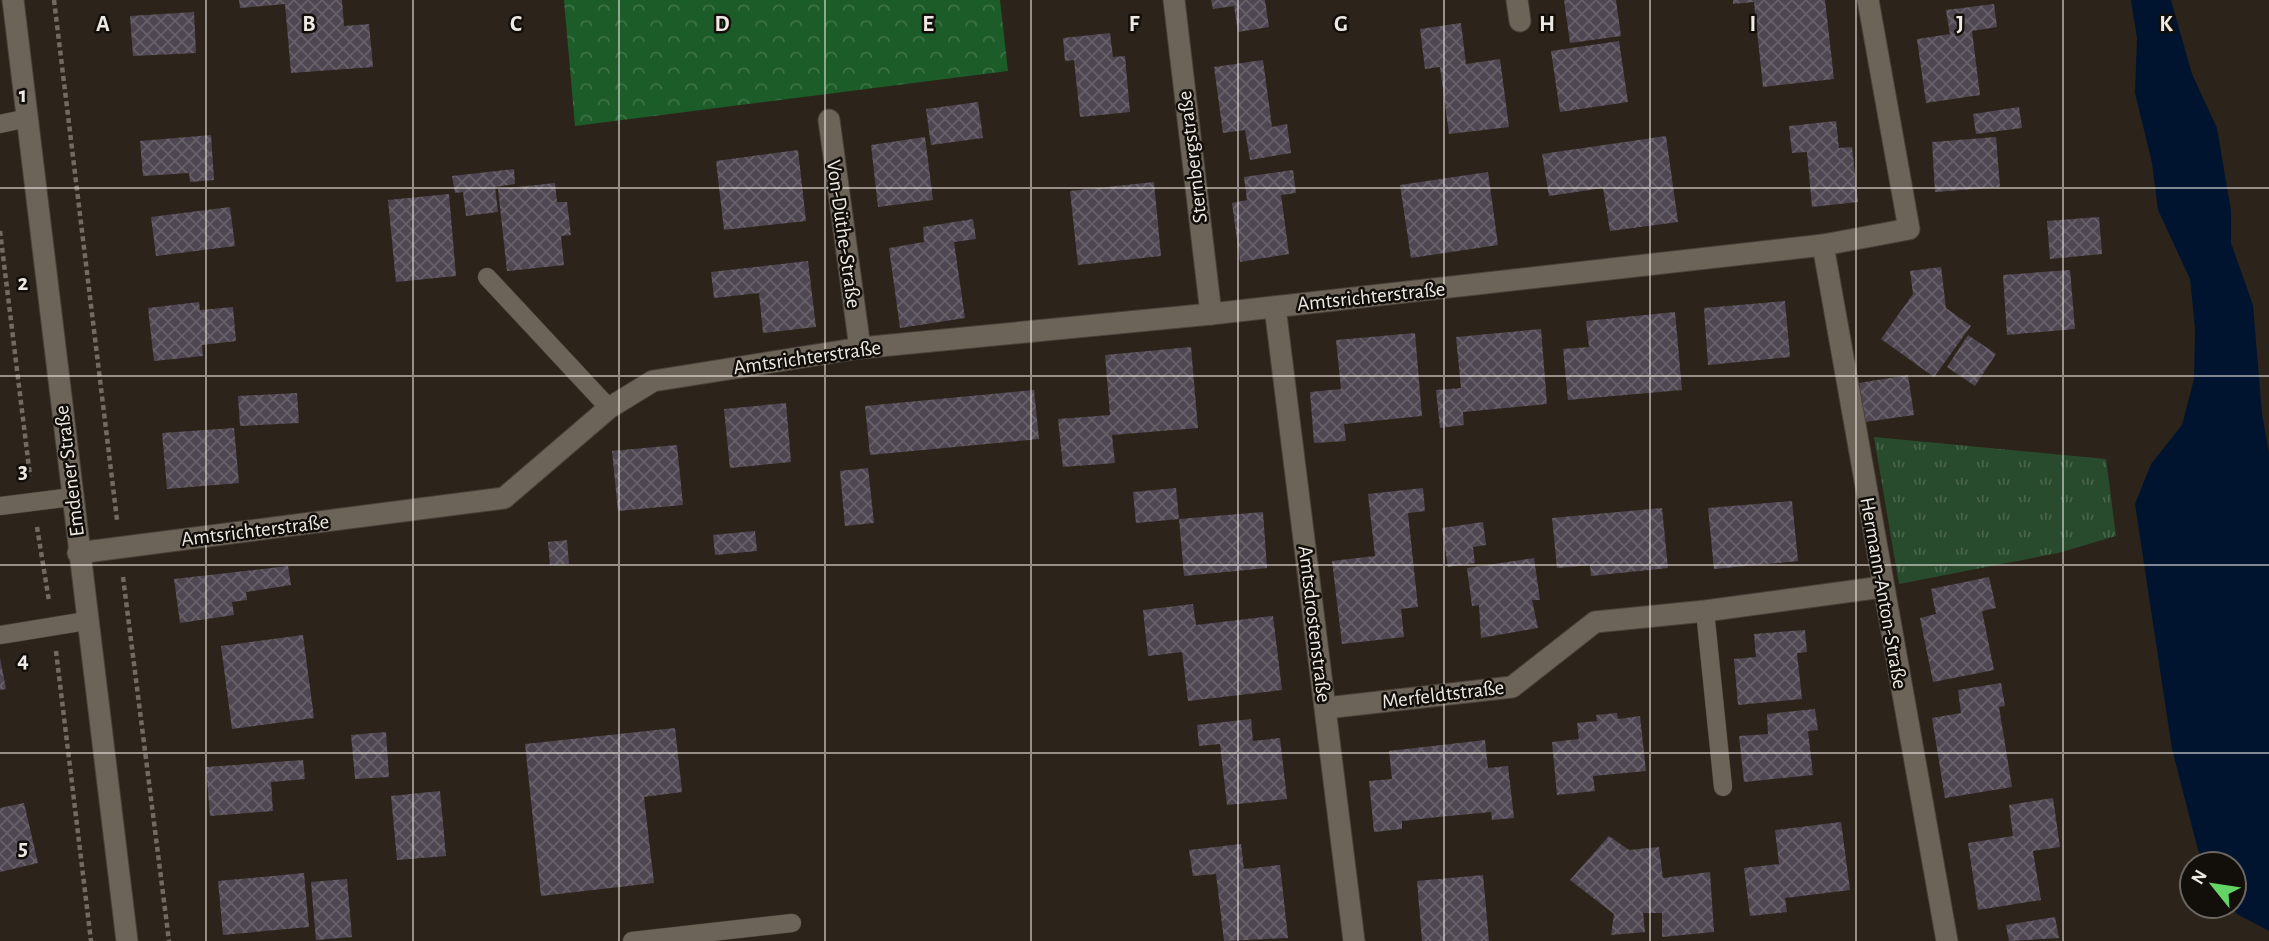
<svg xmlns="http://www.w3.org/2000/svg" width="2269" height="941" viewBox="0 0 2269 941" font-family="'Alegreya Sans',sans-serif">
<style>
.forest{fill:url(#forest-crowns)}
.park{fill:url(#park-tufts)}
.water{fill:#00142f}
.building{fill:url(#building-cross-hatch)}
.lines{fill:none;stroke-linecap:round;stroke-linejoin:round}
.lane-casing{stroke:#49423a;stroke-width:19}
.street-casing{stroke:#49423a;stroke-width:23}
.secondary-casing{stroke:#49423a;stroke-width:23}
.path{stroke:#726b63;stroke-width:4.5;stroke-dasharray:5 3.5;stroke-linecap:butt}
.lane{stroke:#6d6459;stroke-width:18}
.street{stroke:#6d6459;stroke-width:21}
.secondary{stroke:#6d6459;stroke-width:21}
.grid{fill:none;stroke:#efe9e3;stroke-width:2;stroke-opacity:0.55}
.labels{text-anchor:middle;stroke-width:5;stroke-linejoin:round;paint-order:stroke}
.street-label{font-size:21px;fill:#efe9e3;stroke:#120e0a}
.grid-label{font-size:23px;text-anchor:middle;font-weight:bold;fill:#efe9e3;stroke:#120e0a;stroke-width:5;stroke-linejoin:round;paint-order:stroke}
</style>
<defs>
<pattern id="forest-crowns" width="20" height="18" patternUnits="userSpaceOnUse" patternTransform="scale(1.75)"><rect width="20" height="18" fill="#1c5c28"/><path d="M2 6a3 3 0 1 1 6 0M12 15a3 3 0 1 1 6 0" fill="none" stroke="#3d7347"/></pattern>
<pattern id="park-tufts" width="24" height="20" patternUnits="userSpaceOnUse" patternTransform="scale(1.75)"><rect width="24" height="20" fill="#294b2d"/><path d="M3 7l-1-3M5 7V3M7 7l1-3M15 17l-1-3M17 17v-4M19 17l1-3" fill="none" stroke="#48654b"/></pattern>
<pattern id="building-cross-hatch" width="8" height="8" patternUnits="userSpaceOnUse" patternTransform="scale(1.75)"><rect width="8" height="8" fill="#4e4651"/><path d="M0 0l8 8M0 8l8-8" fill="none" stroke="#68616a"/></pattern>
</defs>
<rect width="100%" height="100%" fill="#2c241a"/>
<!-- forest -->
<polygon class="forest" points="564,0 1000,0 1008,71 575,126"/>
<!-- park -->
<polygon class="park" points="1874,437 2106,459 2116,536 2058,553 1899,584"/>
<!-- water -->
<polygon class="water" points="2131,0 2171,0 2192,74 2217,128 2231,211 2231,243 2253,305 2262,414 2269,453 2269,931 2237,914 2230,906 2234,906 2234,864 2205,864 2198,850 2172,749 2135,504 2151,464 2182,425 2194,379 2195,329 2190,279 2158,210 2152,163 2135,93 2137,38"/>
<!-- building -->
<g class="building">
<polygon points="239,0 342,0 344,26 369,24 373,67 291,73 285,4 240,8"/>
<polygon points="1211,0 1265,0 1269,27 1238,32 1234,6 1213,9"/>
<polygon points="1564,0 1616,0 1621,36 1570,43"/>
<polygon points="1733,0 1825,0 1834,79 1763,87 1754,2 1733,4"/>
<polygon points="1994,4 1997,27 1972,31 1980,95 1926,103 1917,39 1950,34 1946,10"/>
<polygon points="194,12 196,53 133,56 130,16"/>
<polygon points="1461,23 1466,64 1500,59 1509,127 1449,134 1440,67 1425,69 1420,29"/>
<polygon points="1110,33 1113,57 1125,56 1130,112 1080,117 1074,60 1065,61 1063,38"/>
<polygon points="1619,41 1628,102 1560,112 1551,51"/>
<polygon points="1263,60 1272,127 1287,124 1291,153 1250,160 1245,130 1223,133 1214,67"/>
<polygon points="978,102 983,138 931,145 926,109"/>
<polygon points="2019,107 2022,128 1976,134 1973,114"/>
<polygon points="1836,121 1839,148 1852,147 1858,202 1812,207 1807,152 1792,153 1789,126"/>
<polygon points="211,135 214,180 190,182 189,173 143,176 140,141"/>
<polygon points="1666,136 1678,222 1610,231 1603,188 1549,196 1542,154"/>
<polygon points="925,137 933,200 878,207 871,145"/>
<polygon points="1996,137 2000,187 1935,192 1932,142"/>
<polygon points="798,150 806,221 724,230 716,161"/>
<polygon points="514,169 515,184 495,187 498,212 466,216 463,192 455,193 452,176"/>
<polygon points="1293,170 1296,193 1281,195 1289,254 1240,262 1232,203 1247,200 1244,177"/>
<polygon points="1488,172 1498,245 1411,258 1400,185"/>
<polygon points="1154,182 1161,256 1078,265 1070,191"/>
<polygon points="555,183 557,202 567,202 571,235 561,236 564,265 507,271 498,189"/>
<polygon points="449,194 456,276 396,282 388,200"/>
<polygon points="230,207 235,246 156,256 151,217"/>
<polygon points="2099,217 2102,254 2050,259 2047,221"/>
<polygon points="973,219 976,239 954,242 965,318 900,328 889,248 924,242 923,227"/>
<polygon points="808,261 816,327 763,333 759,293 714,298 711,272"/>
<polygon points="1941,267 1946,308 1971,326 1934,377 1881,339 1913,294 1910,271"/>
<polygon points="2070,270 2075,329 2007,335 2003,275"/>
<polygon points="1785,301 1790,357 1708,365 1704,308"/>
<polygon points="199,302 200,310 233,307 236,341 202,345 203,356 154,361 148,308"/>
<polygon points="1675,312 1682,390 1568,400 1563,349 1589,347 1586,321"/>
<polygon points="1541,329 1547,404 1463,412 1464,425 1440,428 1436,390 1461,388 1456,337"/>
<polygon points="1415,333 1422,416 1344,424 1346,441 1314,443 1310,392 1341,389 1336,340"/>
<polygon points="1968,335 1996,354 1975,386 1947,367"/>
<polygon points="1191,347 1198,428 1112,435 1115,463 1063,467 1058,419 1110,415 1105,355"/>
<polygon points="1908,375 1914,415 1865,422 1859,383"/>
<polygon points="1034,390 1039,439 870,455 865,406"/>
<polygon points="297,393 299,423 240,426 238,396"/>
<polygon points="786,403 791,462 730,468 724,409"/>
<polygon points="234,428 239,483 167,489 162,433"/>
<polygon points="677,445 683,505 618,511 612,451"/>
<polygon points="868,468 874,523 845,526 840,471"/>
<polygon points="1176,488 1179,519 1136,523 1133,492"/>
<polygon points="1423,488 1425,511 1408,513 1418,607 1401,609 1404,637 1342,644 1332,561 1375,556 1368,494"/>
<polygon points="1792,501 1798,561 1714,569 1708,508"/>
<polygon points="1662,508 1668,568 1591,576 1590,565 1557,568 1552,518"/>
<polygon points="1263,512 1267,568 1184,576 1179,519"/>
<polygon points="1483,522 1486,545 1473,547 1475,563 1448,567 1442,528"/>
<polygon points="755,531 757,551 715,555 713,535"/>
<polygon points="567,540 569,564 550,565 548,542"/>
<polygon points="1534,558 1540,600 1532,600 1538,628 1481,638 1479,605 1472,606 1467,568"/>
<polygon points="288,566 291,585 246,592 247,600 232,602 234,615 180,623 174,579"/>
<polygon points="1989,577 1996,608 1982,611 1994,670 1933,682 1920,618 1936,614 1931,589"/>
<polygon points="1193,604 1196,625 1273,616 1282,690 1188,701 1182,652 1148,656 1143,610"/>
<polygon points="1805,630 1807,652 1797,653 1802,699 1738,705 1734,659 1756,657 1754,634"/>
<polygon points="303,635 314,718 232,729 221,646"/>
<polygon points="0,658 6,689 0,690"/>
<polygon points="2001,683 2005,706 1999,707 2012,787 1945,798 1932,718 1961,713 1958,690"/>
<polygon points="1815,709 1818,730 1808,731 1813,775 1744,782 1739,736 1768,734 1767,714"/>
<polygon points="1617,713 1618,719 1640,716 1646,771 1593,776 1595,791 1557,795 1552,742 1579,739 1577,723 1597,721 1596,715"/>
<polygon points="1251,719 1253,741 1280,738 1287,799 1227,805 1220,744 1199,746 1197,725"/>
<polygon points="675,728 682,792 644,797 654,883 541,896 525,744"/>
<polygon points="386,732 389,777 355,779 351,735"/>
<polygon points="1485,740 1488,768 1508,766 1514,818 1492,820 1491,812 1438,817 1402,821 1402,829 1374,832 1369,781 1392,779 1389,751"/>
<polygon points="303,760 305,779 271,782 273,811 210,816 206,767"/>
<polygon points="440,791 446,856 397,860 391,796"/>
<polygon points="2053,798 2060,847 2033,851 2041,900 1978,910 1968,843 2013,836 2009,805"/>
<polygon points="24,803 38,863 0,872 0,808"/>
<polygon points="1841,822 1850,890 1785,898 1787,912 1750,916 1744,868 1779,864 1775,830"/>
<polygon points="1609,836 1629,850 1659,847 1663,878 1710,872 1714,932 1662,937 1662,913 1643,913 1645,932 1611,935 1614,914 1570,880"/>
<polygon points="1241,844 1244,869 1280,865 1288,938 1224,941 1216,874 1193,876 1189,850"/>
<polygon points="304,873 309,927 223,935 218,881"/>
<polygon points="1483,875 1489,941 1422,941 1417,881"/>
<polygon points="347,879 352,937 316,940 311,882"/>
<polygon points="2055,917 2059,938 2009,941 2006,925"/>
</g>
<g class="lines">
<!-- lane casing -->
<g class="lane-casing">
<g id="lane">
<polyline points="0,124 28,118"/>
<polyline points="487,277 609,408"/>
<polyline points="0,506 72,497"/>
<polyline points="1705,611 1723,787"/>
<polyline points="0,635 86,621"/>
<polyline points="632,941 792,923"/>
</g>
</g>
<!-- street casing -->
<g class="street-casing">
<g id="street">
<polyline points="1174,0 1211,314"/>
<polyline points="1517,0 1520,21"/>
<polyline points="829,120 860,348"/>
<polyline points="1823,245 1947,941"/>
<polyline points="1275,307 1354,941"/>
<polyline points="78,553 504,498 609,408 653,381 860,348 1211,314 1823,245 1909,229 1868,0"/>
<polyline points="1326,708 1512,687 1595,622 1705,611 1882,587"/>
</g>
</g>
<!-- secondary casing -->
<g class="secondary-casing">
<polyline id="secondary" points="13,0 127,941"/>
</g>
<!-- path -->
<g class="path">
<polyline points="54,0 117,520"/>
<polyline points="0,231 30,476"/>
<polyline points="37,527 49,601"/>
<polyline points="123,577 169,941"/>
<polyline points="56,651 91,941"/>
</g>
<!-- lane -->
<use href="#lane" class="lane"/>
<!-- street -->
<use href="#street" class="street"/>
<!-- secondary -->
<use href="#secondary" class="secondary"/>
</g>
<!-- grid -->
<path class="grid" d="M206 0V941M413 0V941M619 0V941M825 0V941M1031 0V941M1238 0V941M1444 0V941M1650 0V941M1856 0V941M2063 0V941M0 188H2269M0 376H2269M0 565H2269M0 753H2269"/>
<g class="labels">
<!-- street labels -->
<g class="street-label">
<text transform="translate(1192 157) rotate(-97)" y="7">Sternbergstraße</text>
<text transform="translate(844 234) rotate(82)" y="7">Von-Düthe-Straße</text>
<text transform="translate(1371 296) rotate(-6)" y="7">Amtsrichterstraße</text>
<text transform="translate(807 357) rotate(-8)" y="7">Amtsrichterstraße</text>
<text transform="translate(69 471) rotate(-97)" y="7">Emdener Straße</text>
<text transform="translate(255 530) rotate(-7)" y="7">Amtsrichterstraße</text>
<text transform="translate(1884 593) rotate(80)" y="7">Hermann-Anton-Straße</text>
<text transform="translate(1315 624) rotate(83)" y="7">Amtsdrostenstraße</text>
<text transform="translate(1443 694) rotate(-7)" y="7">Merfeldtstraße</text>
</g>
</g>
<g class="grid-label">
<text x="103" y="31">A</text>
<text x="309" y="31">B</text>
<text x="516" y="31">C</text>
<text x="722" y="31">D</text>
<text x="928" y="31">E</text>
<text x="1134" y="31">F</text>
<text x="1341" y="31">G</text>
<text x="1547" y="31">H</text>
<text x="1753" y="31">I</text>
<text x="1960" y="31">J</text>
<text x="2166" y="31">K</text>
<text x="23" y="102">1</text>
<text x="23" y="290">2</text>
<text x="23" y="478">3</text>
<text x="23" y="667">4</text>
<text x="23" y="855">5</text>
</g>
<!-- north arrow -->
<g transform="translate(2213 885) rotate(300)"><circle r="33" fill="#120e0a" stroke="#6a6661" stroke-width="2"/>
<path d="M0-5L12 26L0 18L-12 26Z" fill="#65d467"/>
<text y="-10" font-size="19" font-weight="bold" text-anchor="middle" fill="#efe9e3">N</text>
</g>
</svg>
